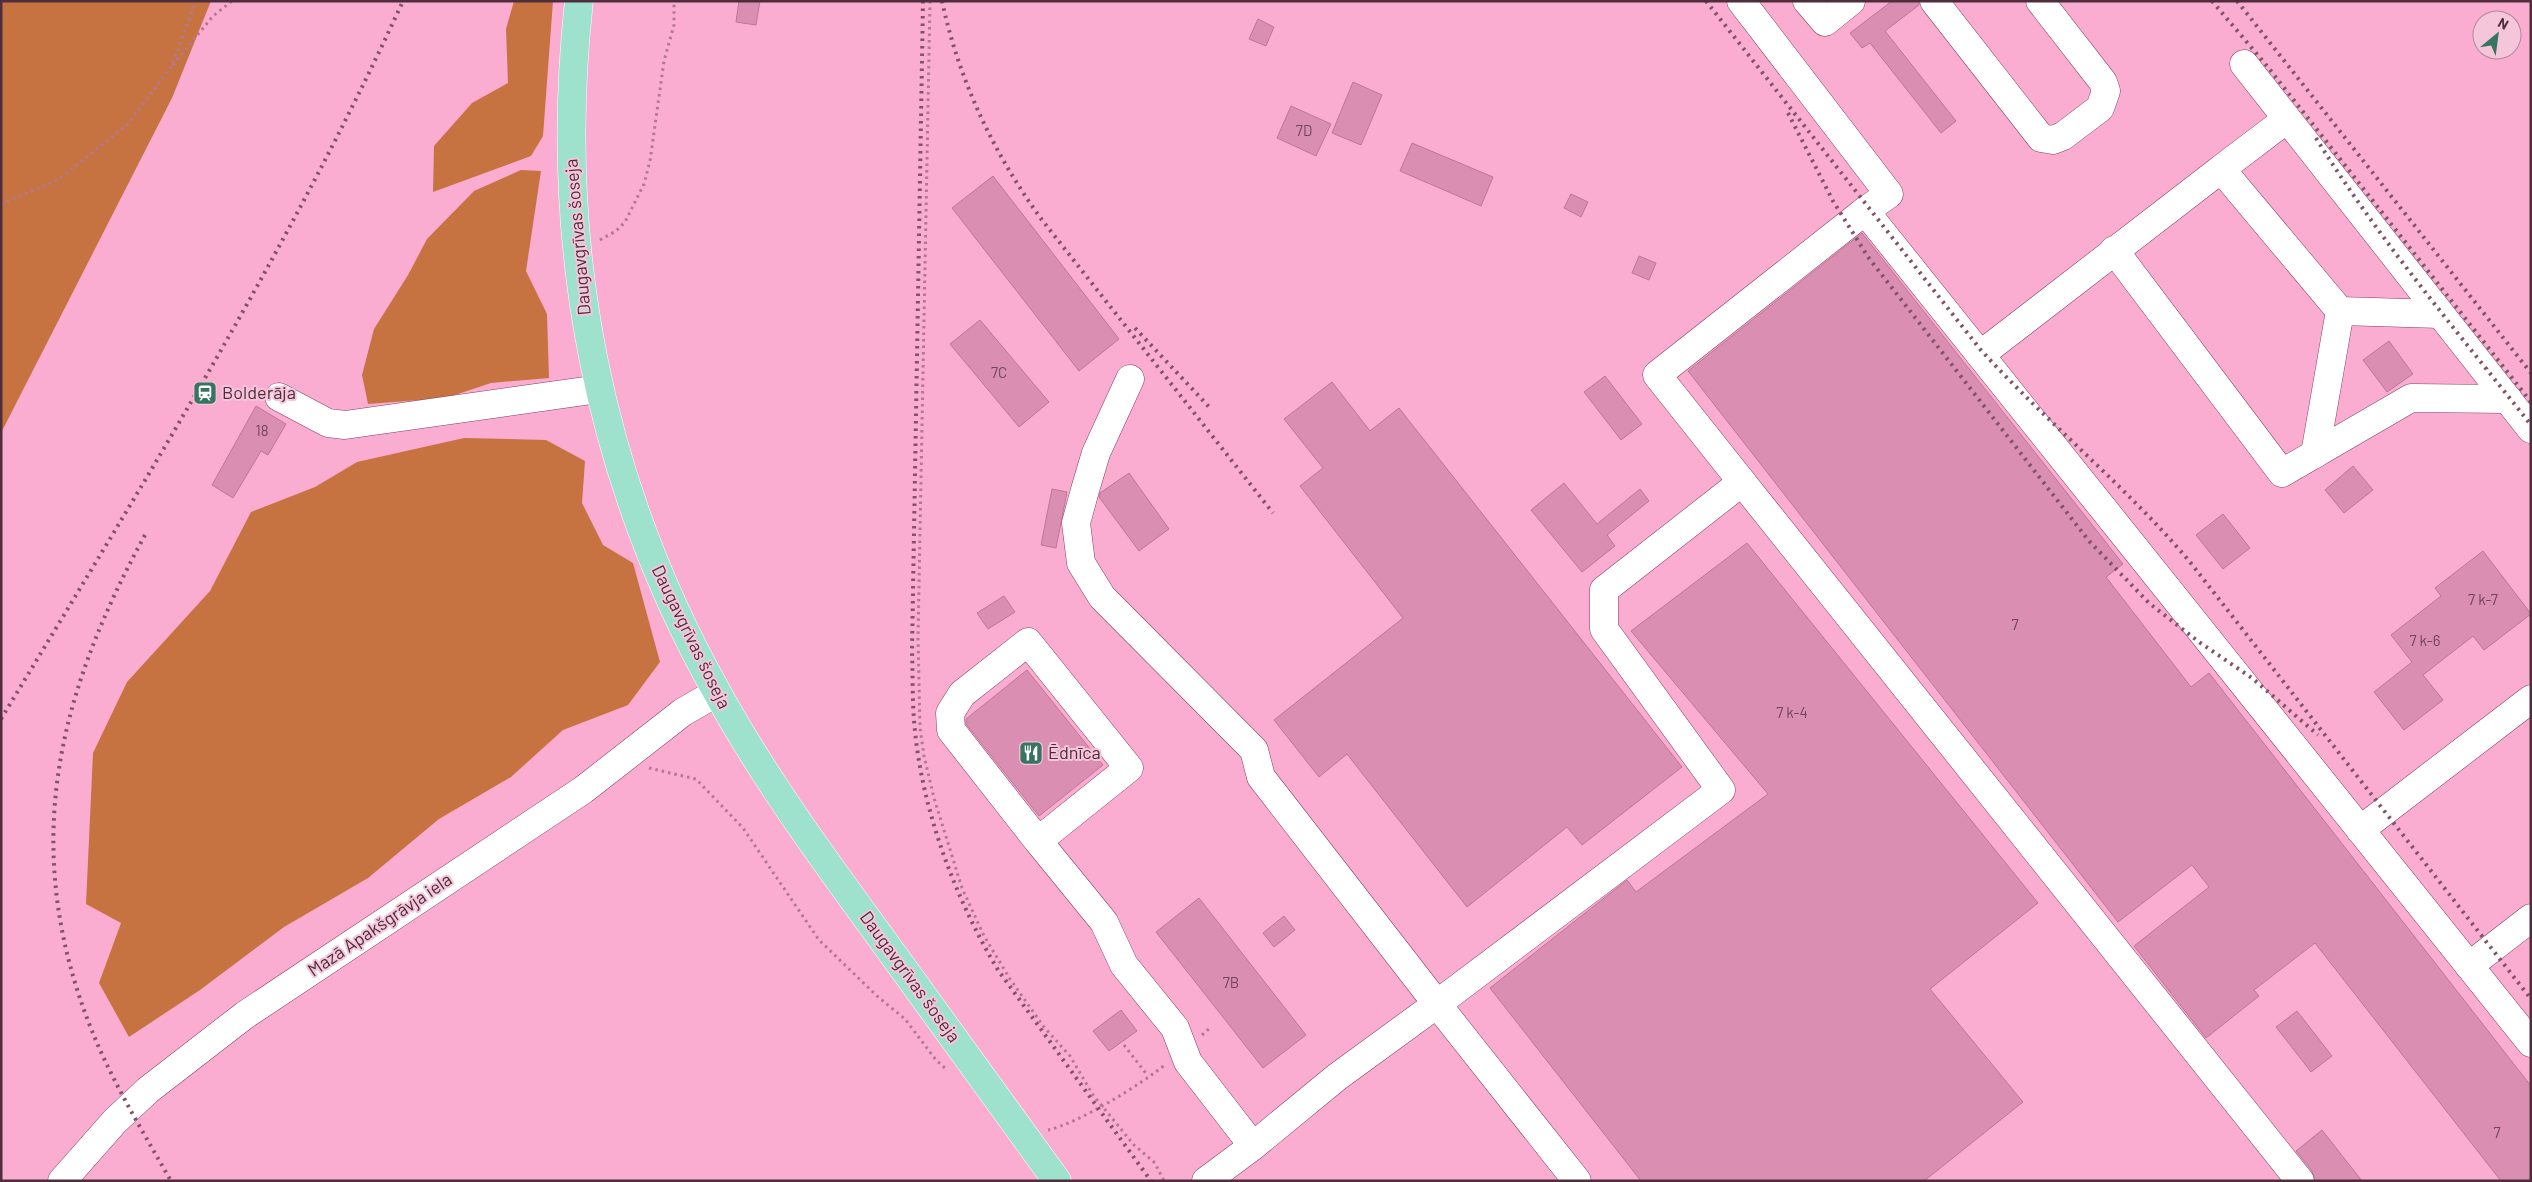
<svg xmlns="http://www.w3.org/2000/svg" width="2532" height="1182" viewBox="0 0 2532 1182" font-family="Barlow,sans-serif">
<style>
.forest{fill:#c67341}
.building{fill:#da8eb2;stroke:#bf7598}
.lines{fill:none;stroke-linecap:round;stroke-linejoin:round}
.minor-casing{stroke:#823f61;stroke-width:29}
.major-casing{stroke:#fff;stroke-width:29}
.path{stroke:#b27792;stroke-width:3;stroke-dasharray:2.5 4;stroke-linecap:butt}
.minor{stroke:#fff;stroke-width:28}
.major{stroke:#9ee2cd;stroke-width:28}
.rail{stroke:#805368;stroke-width:4;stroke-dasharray:2.5 5;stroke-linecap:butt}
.labels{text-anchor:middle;stroke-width:4;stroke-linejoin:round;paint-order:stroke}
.number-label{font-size:15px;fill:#71465a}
.street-label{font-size:18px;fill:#4e2e3d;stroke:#f5c5da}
.poi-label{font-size:18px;fill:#4e2e3d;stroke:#f5c5da;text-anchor:start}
</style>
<rect width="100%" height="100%" fill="#fbadd1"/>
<!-- forest -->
<g class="forest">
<polygon points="1,1 211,1 172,98 1,433"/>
<polygon points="514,1 553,1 543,136 531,156 433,192 434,146 472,103 508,83 506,29"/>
<polygon points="521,170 541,171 526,271 547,314 549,378 491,383 446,398 368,404 362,375 374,329 408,275 427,239 474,191"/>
<polygon points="464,438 546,440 585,461 582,503 603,545 633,563 660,662 628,705 563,730 511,777 439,819 368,878 284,927 200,990 129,1037 99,983 121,923 86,904 93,753 127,682 210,591 251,512 315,487 357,462"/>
</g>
<!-- building -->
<g class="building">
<polygon points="739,1 760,1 756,25 736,22"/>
<polygon points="1892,1 1919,1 1919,5 1885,31 1956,121 1941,133 1870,43 1862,48 1850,33"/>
<polygon points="1258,19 1274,27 1266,46 1249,39"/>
<polygon points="1353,82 1382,95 1361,145 1332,133"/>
<polygon points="1291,106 1331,124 1316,156 1277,138"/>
<polygon points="1412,143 1493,177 1481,206 1400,171"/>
<polygon points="993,176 1119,339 1079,371 952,208"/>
<polygon points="1571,194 1588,202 1581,217 1564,208"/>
<polygon points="1862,233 2123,564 2106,577 2191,687 2209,673 2531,1086 2531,1181 2501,1181 2315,943 2254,990 2259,996 2206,1038 2134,946 2209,887 2192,865 2118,922 1688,371"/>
<polygon points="1639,256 1656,263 1649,280 1632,273"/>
<polygon points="980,320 1049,402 1019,427 950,344"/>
<polygon points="2389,341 2413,374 2387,392 2363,360"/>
<polygon points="1605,376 1642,424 1621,440 1584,392"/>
<polygon points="1332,382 1370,431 1399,408 1682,767 1582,845 1567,827 1467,907 1347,754 1319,777 1274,720 1403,618 1300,486 1323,468 1284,419"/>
<polygon points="256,406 286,424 268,455 261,451 233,498 212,485"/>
<polygon points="2353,466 2373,490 2344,513 2325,490"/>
<polygon points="1129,473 1169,529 1139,551 1099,497 1100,493"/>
<polygon points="1564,483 1597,524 1640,489 1649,501 1607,535 1615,546 1582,572 1531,510"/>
<polygon points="1052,489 1067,492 1056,548 1041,545"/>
<polygon points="2223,514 2250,548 2223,569 2196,535"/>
<polygon points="1747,543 2038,903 1930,989 2023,1102 1924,1181 1641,1181 1490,988 1627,880 1636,892 1768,794 1631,631"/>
<polygon points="2483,551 2531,614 2484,650 2473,636 2423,675 2443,700 2404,730 2374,692 2412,662 2391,635 2441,596 2435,588"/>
<polygon points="1004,596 1015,612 988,629 977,613"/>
<polygon points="1027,670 1103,765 1039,816 966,724 966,719"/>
<polygon points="1199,898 1306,1035 1263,1068 1156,932"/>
<polygon points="1284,916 1295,930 1274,947 1263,933"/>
<polygon points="1121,1010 1137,1031 1109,1051 1093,1031"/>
<polygon points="2297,1011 2332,1056 2311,1072 2276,1027"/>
<polygon points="2322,1130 2362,1181 2315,1181 2312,1171 2296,1151"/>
</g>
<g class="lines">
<!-- minor casing -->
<g class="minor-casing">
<g id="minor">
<polyline points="1741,1 1889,194 1865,211"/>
<polyline points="1807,1 1825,22 1851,1"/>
<polyline points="1934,1 2041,138 2053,140 2063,136 2100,108 2106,91 2103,82 2040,1"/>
<polyline points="2244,64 2531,429"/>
<polyline points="2221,169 2287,119"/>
<polyline points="2114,250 2282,473 2411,398 2508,399"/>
<polyline points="1980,355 2221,169 2340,311 2440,314"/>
<polyline points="1130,379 1096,453 1085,490 1076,523 1081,563 1102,597 1254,750 1261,777 1437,1004 1337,1077 1253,1146 1206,1181"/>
<polyline points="279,397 328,423 345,425 599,389"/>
<polyline points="2315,454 2340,311"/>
<polyline points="1742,482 2300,1181"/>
<polyline points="2360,830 2531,699"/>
<polyline points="1038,841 951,730 950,713 962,694 1028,642 1129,768 1038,841 1104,922 1124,965 1175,1028 1188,1062 1253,1146"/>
<polyline points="2469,966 2531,918"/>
<polyline points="62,1181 115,1121 148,1090 245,1015 583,790 683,712 716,693"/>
<polyline points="1577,1181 1437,1004 1721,790 1604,629 1604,590 1742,482 1657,375 1865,211 2531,1043"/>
</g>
</g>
<!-- major casing -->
<g class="major-casing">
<path id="major" d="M579 1C552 244 598 481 718 694 765 779 822 857 879 935 939 1017 998 1099 1057 1181"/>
</g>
<!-- path -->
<g class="path">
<polyline points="930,1 918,638 920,728 924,756 934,798 962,888 984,936 1010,979 1044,1027 1070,1056 1093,1095 1134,1145 1155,1163 1164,1181"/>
<polyline points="173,65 213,16 232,1"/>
<polyline points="1,204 58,180 128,124 171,67 196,1"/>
<polyline points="600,240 616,231 625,222 644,184 650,161 664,61 674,25 674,1"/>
<polyline points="649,768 696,779 743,828 819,940 877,996 905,1019 936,1060 946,1069"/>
<polyline points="1202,1035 1210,1028"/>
<polyline points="1124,1045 1148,1076"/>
<path d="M1048 1130C1079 1123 1140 1085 1166 1064"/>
</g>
<!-- minor -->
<use href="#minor" class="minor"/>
<!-- major -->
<use href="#major" class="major"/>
<!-- rail -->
<g class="rail">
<path d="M923 1 912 651C913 677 912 704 915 731 923 813 956 900 998 970L1151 1181"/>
<path d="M942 1C959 81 994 154 1042 220L1273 513"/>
<path d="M1706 1 1980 349C2047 423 2125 485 2190 562L2531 999"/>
<polyline points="2212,1 2267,66 2531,402"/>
<polyline points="2237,1 2531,373"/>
<polyline points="1788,113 1833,201 1868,257 2089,541 2149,603 2199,642 2252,678 2318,735"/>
<path d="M2316 138C2379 240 2457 331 2531 425"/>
<polyline points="1135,328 1212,410"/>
<path d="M145 535C55 700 20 851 92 1031 113 1083 143 1132 171 1181"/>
<path d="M1 719C143 484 288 251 403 1"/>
</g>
</g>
<!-- icons -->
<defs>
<g id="station-square" transform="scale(1.25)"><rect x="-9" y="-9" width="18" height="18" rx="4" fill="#377561" stroke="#f5c5da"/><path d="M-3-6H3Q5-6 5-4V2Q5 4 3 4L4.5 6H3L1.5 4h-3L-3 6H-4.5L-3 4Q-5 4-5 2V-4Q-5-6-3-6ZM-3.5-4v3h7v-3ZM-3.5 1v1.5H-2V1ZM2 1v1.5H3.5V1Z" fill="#fff"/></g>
<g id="restaurant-square" transform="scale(1.25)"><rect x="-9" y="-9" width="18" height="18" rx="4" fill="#377561" stroke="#f5c5da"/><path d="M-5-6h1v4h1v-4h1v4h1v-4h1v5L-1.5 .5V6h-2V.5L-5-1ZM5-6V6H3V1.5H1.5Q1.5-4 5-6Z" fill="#fff"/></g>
</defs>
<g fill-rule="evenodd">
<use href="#station-square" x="205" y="393"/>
<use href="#restaurant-square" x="1031" y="753"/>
</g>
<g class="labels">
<!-- number labels -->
<g class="number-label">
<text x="1304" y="136">7D</text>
<text x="999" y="378">7C</text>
<text x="262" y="436">18</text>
<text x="2483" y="605">7 k-7</text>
<text x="2015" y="630">7</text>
<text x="2425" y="646">7 k-6</text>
<text x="1792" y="718">7 k-4</text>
<text x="1231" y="988">7B</text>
<text x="2497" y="1138">7</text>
</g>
<!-- street labels -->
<g class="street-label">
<text transform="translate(578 237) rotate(-95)" y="6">Daugavgrīvas šoseja</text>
<text transform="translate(691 637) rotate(64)" y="6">Daugavgrīvas šoseja</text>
<text transform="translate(380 925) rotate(-34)" y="6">Mazā Apakšgrāvja iela</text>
<text transform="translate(910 977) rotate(54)" y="6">Daugavgrīvas šoseja</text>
</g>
<!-- poi labels -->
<g class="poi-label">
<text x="222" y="399">Bolderāja</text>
<text x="1048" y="759">Ēdnīca</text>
</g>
</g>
<!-- border -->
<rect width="2532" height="1182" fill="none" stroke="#4e2e3d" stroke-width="5"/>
<!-- north arrow -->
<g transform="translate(2497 35) rotate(29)"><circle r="24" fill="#f5c5da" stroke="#b2899b"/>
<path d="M0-4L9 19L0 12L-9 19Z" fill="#377561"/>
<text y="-8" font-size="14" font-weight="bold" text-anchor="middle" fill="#4e2e3d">N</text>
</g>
</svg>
